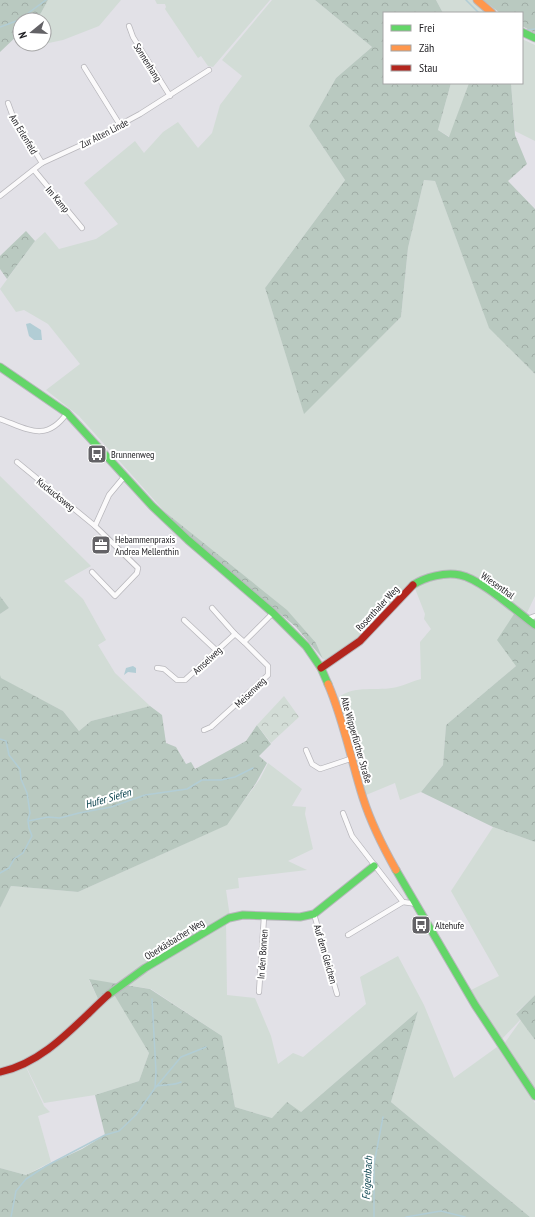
<svg xmlns="http://www.w3.org/2000/svg" width="535" height="1217" viewBox="0 0 535 1217" font-family="'PT Sans Narrow',sans-serif">
<style>
.grass{fill:#d2dcd6}
.forest{fill:url(#forest-crowns)}
.park{fill:url(#park-crowns)}
.water{fill:#b2cdd5}
.lines{fill:none;stroke-linecap:round;stroke-linejoin:round}
.stream{stroke:#b2cdd5;stroke-width:1.5}
.street-casing{stroke:#b8b7bc;stroke-width:6}
.fast-casing{stroke:#b8b7bc;stroke-width:9}
.slow-casing{stroke:#b8b7bc;stroke-width:9}
.jam-casing{stroke:#b8b7bc;stroke-width:9}
.street{stroke:#fbfafb;stroke-width:4.5}
.fast{stroke:#63d668;stroke-width:7}
.slow{stroke:#ff974d;stroke-width:7}
.jam{stroke:#b3261e;stroke-width:7}
.labels{text-anchor:middle;stroke-width:4;stroke-linejoin:round;paint-order:stroke}
.street-label{font-size:10px;fill:#1e1d21;stroke:#fff}
.poi-label{font-size:10px;fill:#1e1d21;stroke:#fff;text-anchor:start}
.water-label{font-size:11px;font-style:italic;fill:#003b46;stroke:#fff}
</style>
<defs>
<pattern id="forest-crowns" width="20" height="18" patternUnits="userSpaceOnUse"><rect width="20" height="18" fill="#b9c9c0"/><path d="M2 6a3 3 0 1 1 6 0M12 15a3 3 0 1 1 6 0" fill="none" stroke="#9faca5"/></pattern>
<pattern id="park-crowns" width="20" height="18" patternUnits="userSpaceOnUse"><rect width="20" height="18" fill="#d2dcd6"/><path d="M2 6a3 3 0 1 1 6 0M12 15a3 3 0 1 1 6 0" fill="none" stroke="#b4bcb7"/></pattern>
</defs>
<rect width="100%" height="100%" fill="#e2e1e7"/>
<!-- grass -->
<g class="grass">
<polygon points="48,0 121,0 99,26 63,40 44,44 44,20 34,20 41,13"/>
<polygon points="155,0 270,0 213,67 208,66 201,56 198,58 165,9 166,7 165,4 157,4"/>
<polygon points="272,0 315,0 372,47 336,78 309,126 345,180 265,288 304,413 401,317 408,248 424,180 435,181 489,327 535,374 535,596 526,615 474,578 422,577 359,639 328,660 323,659 316,643 165,512 79,416 46,390 80,364 48,324 24,310 16,312 0,289 35,241 45,232 59,249 96,239 118,224 84,183 135,141 144,153 163,132 178,122 198,148 212,133 220,105 242,76 222,60"/>
<polygon points="436,0 472,0 488,13 443,13"/>
<polygon points="522,39 535,45 535,141 515,131 511,83 522,83"/>
<polygon points="451,83 469,83 450,137 438,130"/>
<polygon points="0,476 91,566 64,581 83,599 106,640 98,645 115,673 150,706 91,721 79,731 63,711 0,678 0,614 9,608 0,596"/>
<path d="M443 577H460L472 581 516 611V666L446 725 443 765 421 792 400 800 395 783 366 795 338 698C354 684 378 692 397 687 405 685 413 681 421 679L420 642 431 629 424 619 425 614 414 586 424 581Z"/>
<polygon points="268,763 302,789 292,806 306,807 305,814 313,849 288,861 307,870 238,878 239,888 226,890 230,917 120,984 89,980 99,1001 43,1050 24,1063 0,1071 0,908 11,886 78,892 226,825 260,779"/>
<polygon points="493,827 535,842 535,995 516,1013 520,1020 501,1040 471,990 499,976 451,891"/>
<polygon points="226,920 227,995 255,998 271,1036 278,1064 293,1053 303,1057 366,1004 360,977 398,956 424,1005 454,1078 497,1047 535,1103 535,1217 530,1217 391,1102 418,1011 301,1112 272,1118 235,1107 222,1036 151,989 121,984"/>
<polygon points="113,991 149,1053 139,1081 95,1095 44,1103 25,1064"/>
<polygon points="521,1020 535,1040 535,1090 504,1044"/>
<polygon points="25,1065 44,1106 50,1112 38,1116 51,1162 26,1175 0,1168 0,1073"/>
</g>
<!-- forest -->
<g class="forest">
<polygon points="0,0 48,0 41,13 34,20 20,20 20,33 0,52"/>
<polygon points="315,0 436,0 443,13 384,13 384,83 451,83 438,130 449,137 469,83 511,83 515,135 527,164 508,181 535,209 535,374 489,328 435,181 424,180 408,248 401,317 304,414 265,288 345,180 309,126 336,78 372,47"/>
<polygon points="483,0 535,0 535,33 522,26 522,13 500,13"/>
<polygon points="26,231 35,241 7,279 0,269 0,256"/>
<polygon points="165,512 287,610 316,643 323,659 296,627 185,533"/>
<polygon points="0,596 9,608 0,614"/>
<polygon points="516,611 527,619 535,616 535,842 493,827 421,792 443,765 446,725 516,666 497,640"/>
<polygon points="0,675 1,678 63,711 79,731 91,721 150,706 162,715 166,743 176,747 186,764 191,762 195,769 246,741 257,725 271,744 259,756 267,763 256,783 227,825 78,892 11,886 0,908"/>
<polygon points="89,979 150,989 222,1036 235,1107 272,1118 287,1102 301,1112 418,1011 391,1102 530,1217 0,1217 0,1168 26,1175 82,1149 105,1135 95,1095 139,1081 149,1053 112,991 99,1001"/>
<polygon points="535,995 535,1040 516,1014"/>
</g>
<!-- park -->
<polygon class="park" points="284,696 299,717 271,743 257,725"/>
<!-- water -->
<g class="water">
<polygon points="30,323 41,330 42,340 34,340 29,336 26,324"/>
<polygon points="133,666 136,668 136,673 128,672 124,675 126,668"/>
</g>
<g class="lines">
<!-- stream -->
<g class="stream">
<polyline points="466,0 479,13"/>
<polyline points="0,27 19,20 46,0"/>
<polyline points="527,30 535,29"/>
<polyline points="0,739 6,741 9,755 20,769 21,779 27,793 30,813 28,820"/>
<polyline points="0,873 9,868 14,859 23,853 32,836 29,828 28,821 48,817 60,818 79,813 111,807 145,795 187,789 202,780 221,780 235,777 253,768"/>
<path d="M156 1086C164 1084 174 1086 181 1082"/>
<polyline points="156,1087 181,1057 206,1047"/>
<polyline points="11,1217 16,1191 26,1179 46,1166 105,1135 119,1131 136,1115 155,1088 156,1072 152,999"/>
<polyline points="374,1217 374,1164 383,1117"/>
<polyline points="406,1217 441,1211 465,1217"/>
</g>
<!-- street casing -->
<g class="street-casing">
<g id="street">
<polyline points="129,26 133,37 170,96"/>
<polyline points="84,67 120,125"/>
<polyline points="8,103 12,114 42,163"/>
<polyline points="34,170 82,228"/>
<polyline points="0,196 42,163 90,141 140,114 209,70"/>
<path d="M0 419C28 429 46 443 67 413"/>
<polyline points="17,462 95,526"/>
<polyline points="92,572 115,596 137,573 138,568 95,526 109,495 124,477"/>
<polyline points="212,608 235,634 244,642"/>
<polyline points="527,619 535,616"/>
<polyline points="184,620 217,651"/>
<polyline points="157,668 164,669 177,680 185,680 235,634"/>
<polyline points="204,730 211,727 268,675 268,666 244,642 273,613"/>
<polyline points="306,750 312,764 320,769 353,758"/>
<polyline points="343,813 352,836 403,902 417,904"/>
<polyline points="314,914 337,994"/>
<polyline points="348,935 403,902"/>
<polyline points="259,992 264,917"/>
</g>
</g>
<!-- fast casing -->
<g class="fast-casing">
<g id="fast">
<polyline points="522,32 535,38"/>
<polyline points="0,367 67,413 152,506 188,540 273,613 306,646 321,668 328,684"/>
<path d="M413 585C425 577 445 572 460 575 481 579 517 612 535 625"/>
<polyline points="396,870 475,1005 535,1096"/>
<polyline points="108,995 145,968 229,918 243,915 300,917 314,914 374,866"/>
</g>
</g>
<!-- slow casing -->
<g class="slow-casing">
<g id="slow">
<polyline points="477,0 492,13"/>
<path d="M328 684C344 721 351 760 363 798 371 823 383 847 396 870"/>
</g>
</g>
<!-- jam casing -->
<g class="jam-casing">
<g id="jam">
<polyline points="321,668 360,641 413,585"/>
<path d="M0 1072C44 1063 76 1024 108 995"/>
</g>
</g>
<!-- street -->
<use href="#street" class="street"/>
<!-- fast -->
<use href="#fast" class="fast"/>
<!-- slow -->
<use href="#slow" class="slow"/>
<!-- jam -->
<use href="#jam" class="jam"/>
</g>
<!-- icons -->
<defs>
<g id="bus-square" transform="scale(1)"><rect x="-9" y="-9" width="18" height="18" rx="4" fill="#636266" stroke="#fff"/><path d="M-5-6H5V4H4V6H2V4H-2V6H-4V4H-5ZM-3.5-4V0h7V-4ZM-3.5 1.2v1.5H-2V1.2ZM2 1.2v1.5H3.5V1.2Z" fill="#fff"/></g>
<g id="office-square" transform="scale(1)"><rect x="-9" y="-9" width="18" height="18" rx="4" fill="#636266" stroke="#fff"/><path d="M-6-3h4V-5.5h4V-3h4V5H-6ZM-1-4.5V-3h2v-1.5ZM-6 0V1H6V0Z" fill="#fff"/></g>
</defs>
<g fill-rule="evenodd">
<use href="#bus-square" x="97" y="454"/>
<use href="#office-square" x="101" y="545"/>
<use href="#bus-square" x="421" y="925"/>
</g>
<g class="labels">
<!-- street labels -->
<g class="street-label">
<text transform="translate(148 62) rotate(58)" y="4">Sonnenhang</text>
<text transform="translate(104 133) rotate(-27)" y="4">Zur Alten Linde</text>
<text transform="translate(24 134) rotate(59)" y="4">Am Erlenfeld</text>
<text transform="translate(58 199) rotate(50)" y="4">Im Kamp</text>
<text transform="translate(56 494) rotate(39)" y="4">Kuckucksweg</text>
<text transform="translate(498 585) rotate(35)" y="4">Wiesenthal</text>
<text transform="translate(377 608) rotate(-47)" y="4">Rosenthaler Weg</text>
<text transform="translate(207 660) rotate(-43)" y="4">Amselweg</text>
<text transform="translate(250 692) rotate(-44)" y="4">Meisenweg</text>
<text transform="translate(357 740) rotate(74)" y="4">Alte Wipperfürther Straße</text>
<text transform="translate(174 939) rotate(-32)" y="4">Oberkäsbacher Weg</text>
<text transform="translate(262 954) rotate(-86)" y="4">In den Bonnen</text>
<text transform="translate(326 954) rotate(74)" y="4">Auf dem Gleichen</text>
</g>
<!-- poi labels -->
<g class="poi-label">
<text x="111" y="458">Brunnenweg</text>
<text x="115" y="543">Hebammenpraxis<tspan x="115" dy="12">Andrea Mellenthin</tspan></text>
<text x="435" y="929">Altehufe</text>
</g>
<!-- water labels -->
<g class="water-label">
<text transform="translate(108 798) rotate(-16)" y="4">Hufer Siefen</text>
<text transform="translate(367 1178) rotate(-87)" y="4">Feigenbach</text>
</g>
</g>
<!-- legend -->
<rect x="383" y="12" width="140" height="72" fill="#ffffff" stroke="#a5a5a6"/>
<rect x="391" y="25" width="20" height="6" fill="#63d668" stroke="#a5a5a6"/>
<text x="419" y="32" font-size="12" fill="#1e1d21">Frei</text>
<rect x="391" y="45" width="20" height="6" fill="#ff974d" stroke="#a5a5a6"/>
<text x="419" y="52" font-size="12" fill="#1e1d21">Zäh</text>
<rect x="391" y="65" width="20" height="6" fill="#b3261e" stroke="#a5a5a6"/>
<text x="419" y="72" font-size="12" fill="#1e1d21">Stau</text>
<!-- north arrow -->
<g transform="translate(32 32) rotate(252)"><circle r="19" fill="#ffffff" stroke="#a5a5a6"/>
<path d="M0-3L7 15L0 10L-7 15Z" fill="#636266"/>
<text y="-6" font-size="11" font-weight="bold" text-anchor="middle" fill="#1e1d21">N</text>
</g>
</svg>
